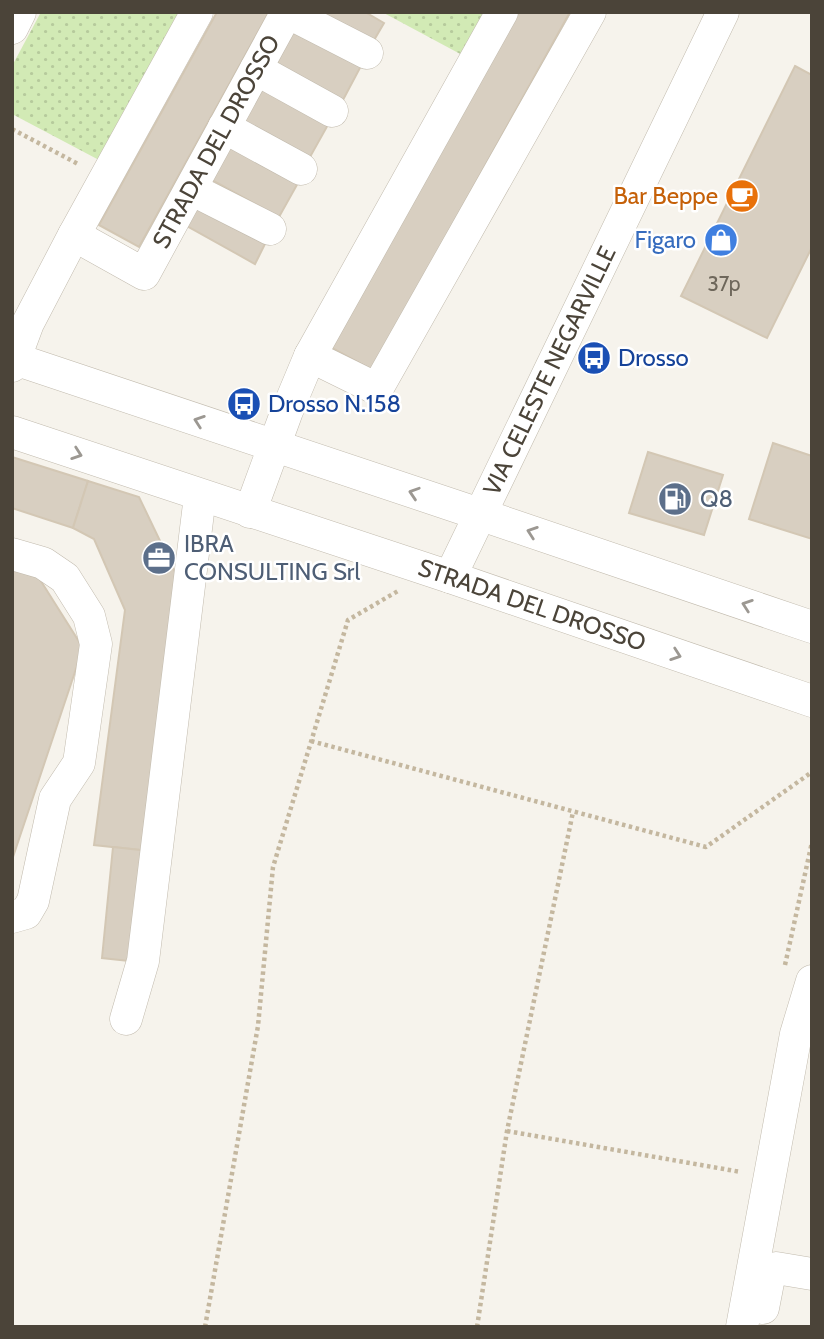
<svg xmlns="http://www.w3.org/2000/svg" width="824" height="1339" viewBox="0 0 824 1339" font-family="Cabin,sans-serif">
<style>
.green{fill:url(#green-dots)}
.building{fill:#d8cfc1;stroke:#d3c7b4;stroke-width:2}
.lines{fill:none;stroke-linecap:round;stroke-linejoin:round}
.minor-casing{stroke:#c2bbae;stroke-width:33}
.path{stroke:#c4b79f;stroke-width:4.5;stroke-dasharray:3.5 3.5;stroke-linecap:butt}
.minor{stroke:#fff;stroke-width:32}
.oneway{stroke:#9c9892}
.labels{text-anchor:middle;stroke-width:5;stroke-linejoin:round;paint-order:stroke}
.number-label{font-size:21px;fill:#6e675b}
.street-label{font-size:24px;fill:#4b4439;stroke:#fff}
.food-label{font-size:24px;fill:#c56008;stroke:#fff;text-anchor:end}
.shop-label{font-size:24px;fill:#366cbe;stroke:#fff;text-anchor:end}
.transit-label{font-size:24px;fill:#164399;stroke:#fff;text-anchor:start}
.service-label{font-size:24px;fill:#4e5e75;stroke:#fff;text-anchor:start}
</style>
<defs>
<pattern id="green-dots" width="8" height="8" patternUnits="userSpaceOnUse" patternTransform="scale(1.75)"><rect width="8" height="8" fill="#d2eab5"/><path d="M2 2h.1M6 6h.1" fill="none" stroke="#b6ca9c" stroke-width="1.8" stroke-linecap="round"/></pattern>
</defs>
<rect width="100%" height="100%" fill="#f6f3ec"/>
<!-- green -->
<g class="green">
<polygon points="41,12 179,12 99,160 12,114 12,66"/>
<polygon points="382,12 487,12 464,56"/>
</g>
<!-- building -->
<g class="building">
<polygon points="217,12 269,12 139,247 99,225"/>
<polygon points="320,12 365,12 384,23 373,42"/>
<polygon points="518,12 570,12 372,370 332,348"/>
<polygon points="293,29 361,66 343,100 274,63"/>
<polygon points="795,66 812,75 812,247 767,338 681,296"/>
<polygon points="260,85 329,123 310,157 242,120"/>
<polygon points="229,145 298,183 279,217 210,179"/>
<polygon points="198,207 265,244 255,264 187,226"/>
<polygon points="773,443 812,456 812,539 749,519"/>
<polygon points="648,452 723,475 704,535 629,513"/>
<polygon points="12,457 88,481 73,528 12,508"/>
<polygon points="88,481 139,497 184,591 149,851 94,845 125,610 94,539 73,528"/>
<polygon points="12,569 39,578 83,648 12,860"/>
<polygon points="113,847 149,851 138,962 102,958"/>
</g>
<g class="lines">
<!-- minor casing -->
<g class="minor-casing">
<g id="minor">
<polyline points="287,12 367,53"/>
<polyline points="12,28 20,12"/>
<polyline points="256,69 332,111"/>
<polyline points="224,127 301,169"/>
<polyline points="191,189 270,229"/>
<path id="s1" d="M74 235 144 274 287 12"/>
<polyline points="310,356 377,389 590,12"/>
<polyline points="12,358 479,514 812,627"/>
<polyline points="12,366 28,323 74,235 197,12"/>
<path id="s2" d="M12 432 450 577 812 701"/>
<polyline points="250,512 287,411 310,356 502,12"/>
<polyline points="12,554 43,563 65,578 89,616 96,644 79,763 55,799 33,901 26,913 12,917"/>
<path id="s3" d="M450 577 723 12"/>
<polyline points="126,1019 143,961 200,496"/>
<polyline points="763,1308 770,1272 776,1268 812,1274"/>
<polyline points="742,1327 796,1034 812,981"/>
</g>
</g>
<!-- path -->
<g class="path">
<polyline points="12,129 80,165"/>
<polyline points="311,741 706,847 812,772"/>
<polyline points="785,965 812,842"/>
<polyline points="507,1131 741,1172"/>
<polyline points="205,1327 258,1026 273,867 348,620 398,591"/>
<polyline points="477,1327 507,1131 573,812"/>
</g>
<!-- minor -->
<use href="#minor" class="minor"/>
</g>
<!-- one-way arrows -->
<defs><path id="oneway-chevron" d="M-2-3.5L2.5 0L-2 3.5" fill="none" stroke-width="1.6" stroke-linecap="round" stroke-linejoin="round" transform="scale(1.75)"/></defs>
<g class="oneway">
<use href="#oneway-chevron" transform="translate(199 421) rotate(-161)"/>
<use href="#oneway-chevron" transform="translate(77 454) rotate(19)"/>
<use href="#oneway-chevron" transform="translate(414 493) rotate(-162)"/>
<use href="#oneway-chevron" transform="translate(532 532) rotate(-161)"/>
<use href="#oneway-chevron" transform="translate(747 605) rotate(-161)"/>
<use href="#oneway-chevron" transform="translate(676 655) rotate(19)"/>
</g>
<!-- icons -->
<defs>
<g id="cafe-disc" transform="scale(1.75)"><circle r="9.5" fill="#e8710a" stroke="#fff"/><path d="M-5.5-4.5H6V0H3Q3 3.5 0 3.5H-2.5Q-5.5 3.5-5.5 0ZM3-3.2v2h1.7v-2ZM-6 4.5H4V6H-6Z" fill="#fff"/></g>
<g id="shop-disc" transform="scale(1.75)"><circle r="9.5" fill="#3f7fe0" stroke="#fff"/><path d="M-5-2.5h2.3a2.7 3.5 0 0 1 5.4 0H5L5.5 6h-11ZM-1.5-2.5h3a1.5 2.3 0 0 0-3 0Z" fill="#fff"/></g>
<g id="bus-disc" transform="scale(1.75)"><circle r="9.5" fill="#1a4fb4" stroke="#fff"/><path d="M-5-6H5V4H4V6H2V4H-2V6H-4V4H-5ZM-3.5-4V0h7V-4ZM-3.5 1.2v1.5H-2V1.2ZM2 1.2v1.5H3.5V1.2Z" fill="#fff"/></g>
<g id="fuel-disc" transform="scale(1.75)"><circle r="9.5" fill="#5c6f8a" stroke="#fff"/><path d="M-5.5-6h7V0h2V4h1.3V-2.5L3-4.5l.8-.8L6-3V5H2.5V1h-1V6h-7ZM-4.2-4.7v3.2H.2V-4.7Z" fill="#fff"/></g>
<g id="office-disc" transform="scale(1.75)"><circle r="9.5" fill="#5c6f8a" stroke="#fff"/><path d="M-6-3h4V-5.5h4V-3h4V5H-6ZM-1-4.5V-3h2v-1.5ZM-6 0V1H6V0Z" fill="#fff"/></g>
</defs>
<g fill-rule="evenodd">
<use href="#cafe-disc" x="742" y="196"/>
<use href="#shop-disc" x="721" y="240"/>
<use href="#bus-disc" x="594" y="358"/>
<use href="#bus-disc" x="244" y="404"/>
<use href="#fuel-disc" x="675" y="499"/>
<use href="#office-disc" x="159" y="558"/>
</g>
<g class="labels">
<!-- number labels -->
<g class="number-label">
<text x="724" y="291">37p</text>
</g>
<!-- street labels -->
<g class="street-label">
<text dy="8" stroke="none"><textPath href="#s1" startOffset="231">STRADA DEL DROSSO</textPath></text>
<text dy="8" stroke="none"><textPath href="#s3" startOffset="229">VIA CELESTE NEGARVILLE</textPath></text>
<text dy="8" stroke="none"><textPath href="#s2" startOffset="548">STRADA DEL DROSSO</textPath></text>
</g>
<!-- food labels -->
<g class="food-label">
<text x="718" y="204">Bar Beppe</text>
</g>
<!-- shop labels -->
<g class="shop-label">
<text x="696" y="248">Figaro</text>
</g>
<!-- transit labels -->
<g class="transit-label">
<text x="618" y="366">Drosso</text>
<text x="268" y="412">Drosso N.158</text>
</g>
<!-- service labels -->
<g class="service-label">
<text x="700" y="507">Q8</text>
<text x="184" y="552">IBRA<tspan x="184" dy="28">CONSULTING Srl</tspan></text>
</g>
</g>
<!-- border -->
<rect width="824" height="1339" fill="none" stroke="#4b4439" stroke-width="28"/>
</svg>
